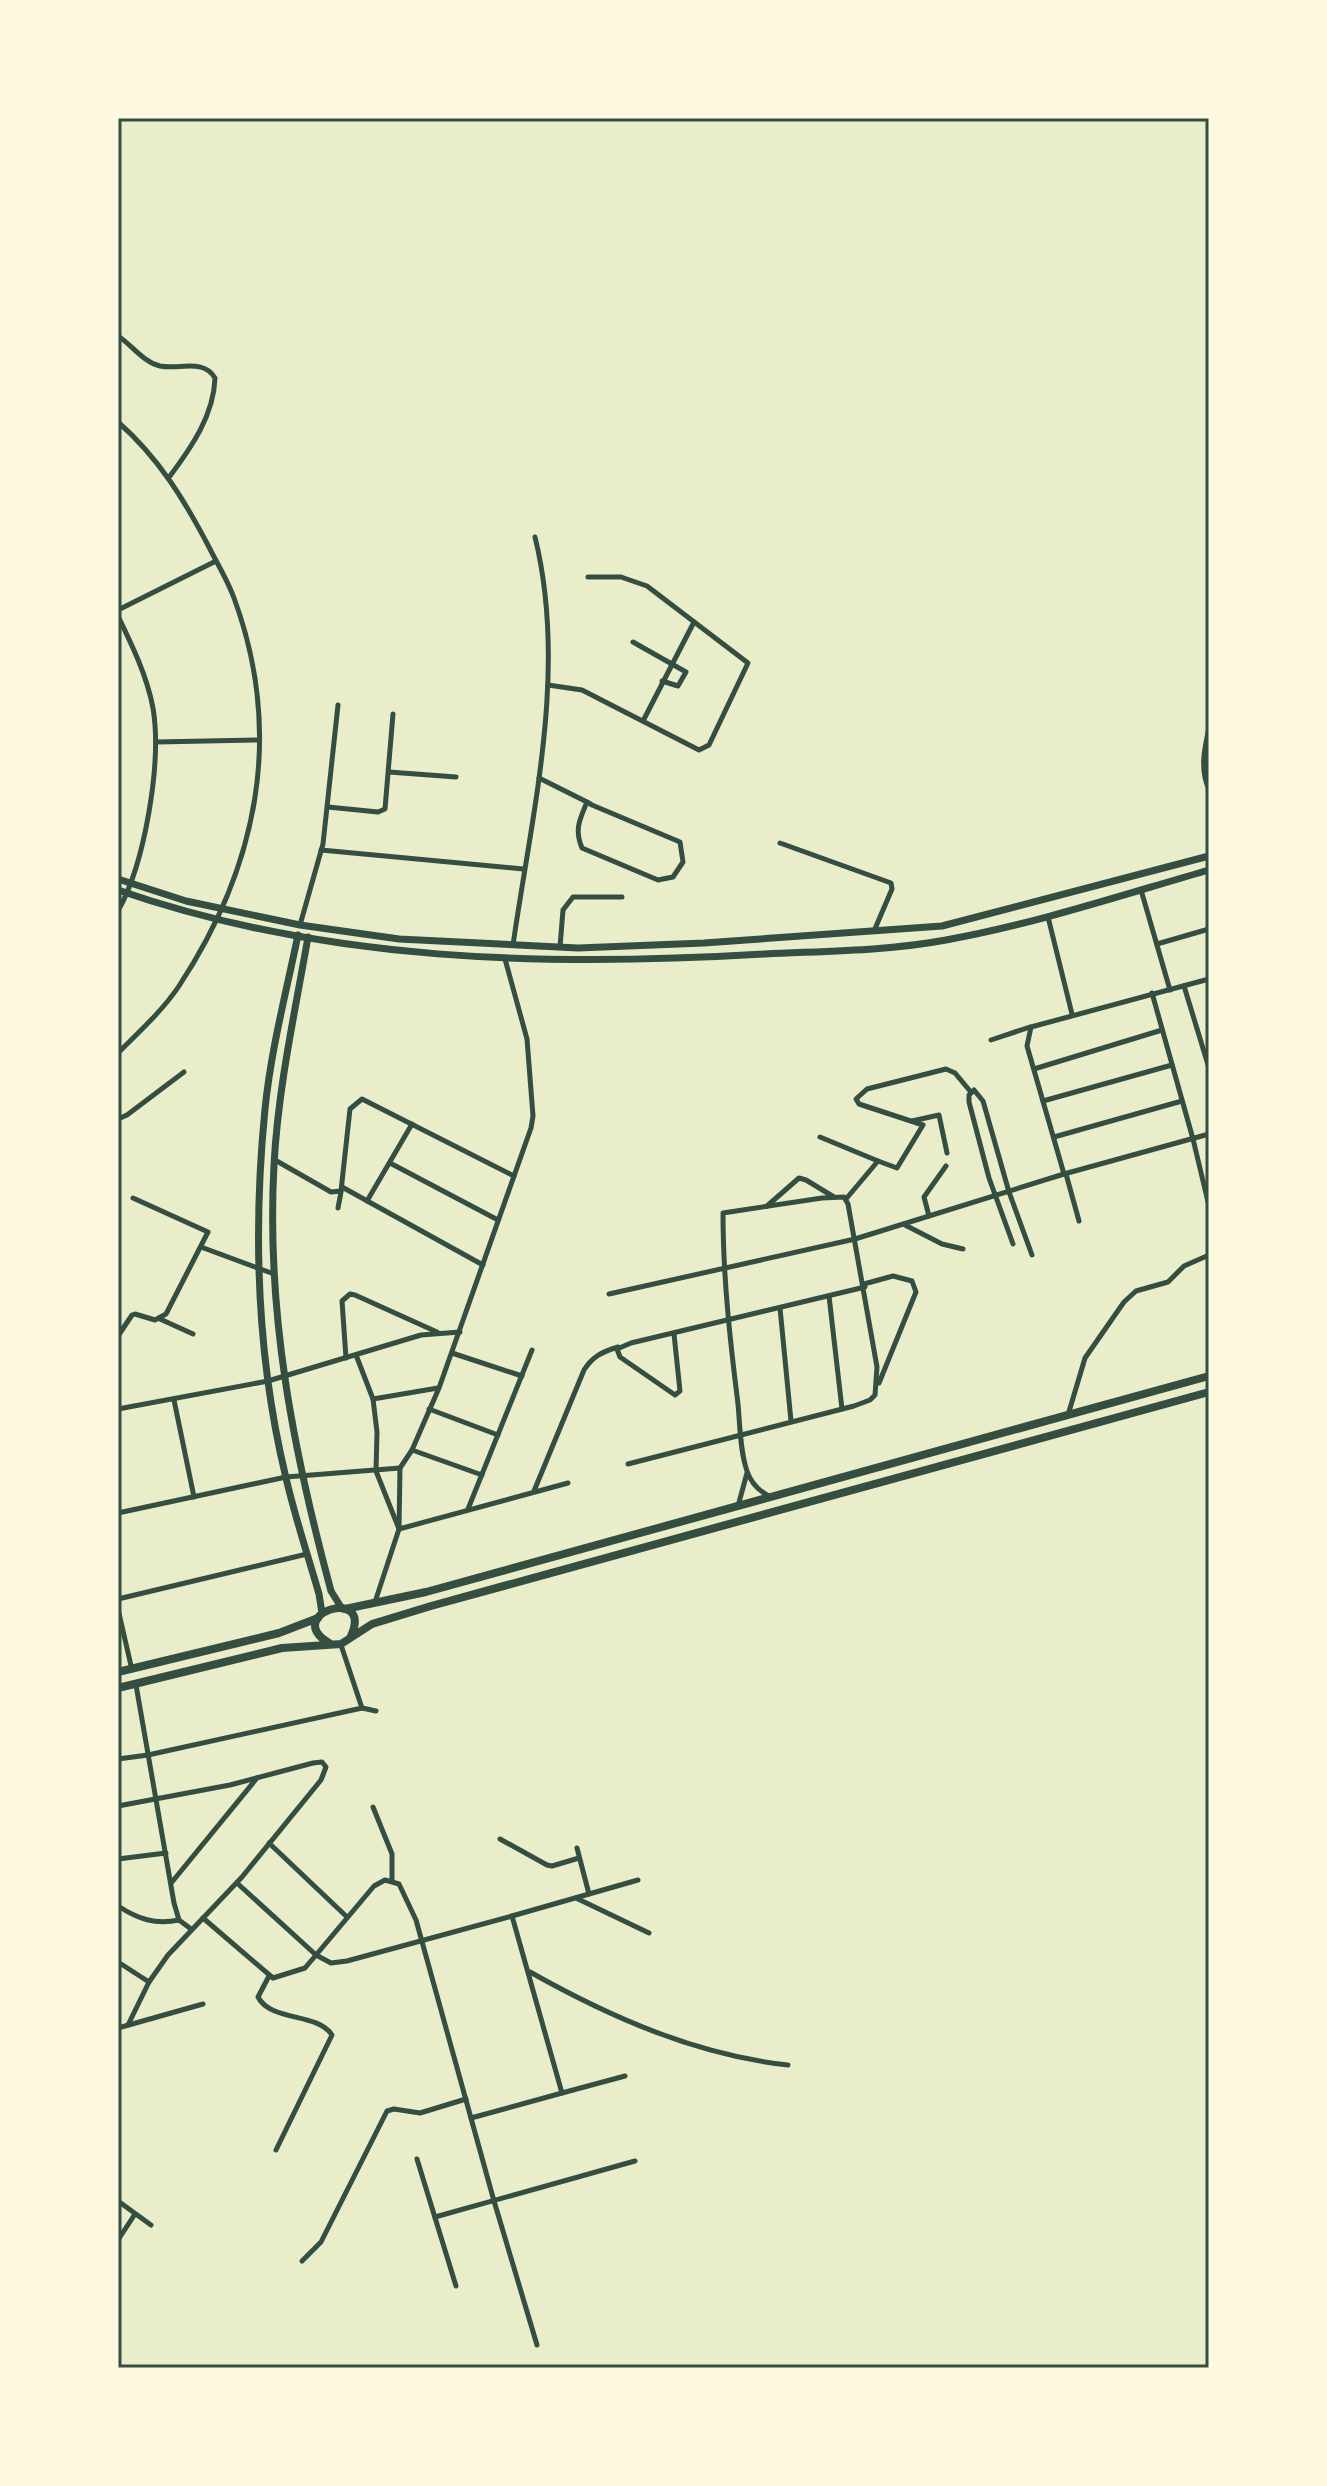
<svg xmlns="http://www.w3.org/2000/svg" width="1327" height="2486" viewBox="0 0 1327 2486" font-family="Bitter,serif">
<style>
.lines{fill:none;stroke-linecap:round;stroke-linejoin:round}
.minor{stroke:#344e41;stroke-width:5}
.tertiary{stroke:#344e41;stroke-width:7}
.primary{stroke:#344e41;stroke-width:8}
.neatline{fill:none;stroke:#344e41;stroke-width:3}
</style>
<rect width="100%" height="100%" fill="#e9edc9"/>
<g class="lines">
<!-- minor -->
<g class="minor">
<path d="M118 336C132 345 143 362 160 366 179 370 203 358 215 378 214 415 191 448 170 476"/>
<path d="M118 422C159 458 185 501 210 549 218 565 228 581 234 598 284 734 258 866 179 986 163 1010 139 1032 118 1053"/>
<polyline points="118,610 216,561"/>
<path d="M118 616C132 645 147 676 153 708 162 762 145 863 118 911"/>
<polyline points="633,642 686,672 678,686 662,681"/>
<polyline points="548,685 582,690 699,750 709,745 748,663 647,586 621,577 588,577"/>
<polyline points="643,721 694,622"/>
<path d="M1209 728C1204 750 1200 769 1209 790"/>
<polyline points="156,742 259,740"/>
<polyline points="389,772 456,777"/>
<path d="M539 778 587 802 592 805 680 842 683 862 673 877 658 880 582 848C574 829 580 819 587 802"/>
<polyline points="328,807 378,812 385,809 393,714"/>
<polyline points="780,843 891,883 892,889 874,931"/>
<polyline points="321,850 523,869"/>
<polyline points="1141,890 1170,990"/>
<polyline points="1048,917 1072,1014"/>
<polyline points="300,925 323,844 338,705"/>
<polyline points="1157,944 1209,929"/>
<path d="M513 945C532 812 568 671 535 537"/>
<polyline points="560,947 563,910 573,897 622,897"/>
<polyline points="1184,986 1209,1068"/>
<polyline points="1152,993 1193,1139 1209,1206"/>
<polyline points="991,1040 1030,1027"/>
<polyline points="1034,1069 1162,1030"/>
<polyline points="1043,1101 1172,1065"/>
<polyline points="118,1119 127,1115 184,1072"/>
<polyline points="912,1121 939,1115 947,1153"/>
<polyline points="820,1137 878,1161"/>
<polyline points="1054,1137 1182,1101"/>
<polyline points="275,1160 331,1192 341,1191 350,1109 362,1099 514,1176"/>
<polyline points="390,1163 498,1220"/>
<polyline points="1064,1174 1027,1046 1031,1027 1209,979"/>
<polyline points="1066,1174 1079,1221"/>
<polyline points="342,1187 483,1265"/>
<polyline points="846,1199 878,1161 897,1168 923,1125 859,1104 856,1099 867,1089 946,1069 955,1073 970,1091"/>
<polyline points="367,1201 412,1124"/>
<polyline points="767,1206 799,1178 806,1180 834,1197"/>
<polyline points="338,1208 341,1192"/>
<polyline points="929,1216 924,1197 946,1166"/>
<polyline points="905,1225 942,1244 963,1249"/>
<polyline points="1013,1244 989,1178 969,1102 969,1095 974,1090 983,1101 1009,1192 1032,1255"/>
<polyline points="201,1247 274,1274"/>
<polyline points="864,1284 893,1276 912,1281 916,1292 879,1383"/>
<polyline points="609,1294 855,1239 1064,1174 1209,1134"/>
<polyline points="829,1296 842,1409"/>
<polyline points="780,1308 791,1421"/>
<polyline points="160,1319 193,1334"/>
<polyline points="674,1334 680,1391 675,1395 620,1357 617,1349 631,1343 865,1287"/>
<polyline points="118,1336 132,1315 135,1314 155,1320 166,1314 208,1232 133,1198"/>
<polyline points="452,1353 522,1376"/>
<polyline points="356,1355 373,1399 438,1388"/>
<polyline points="346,1358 342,1301 350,1294 355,1295 437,1332"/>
<polyline points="373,1399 377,1432 376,1471 399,1529 568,1483"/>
<polyline points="174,1400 194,1497"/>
<polyline points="118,1409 268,1381 421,1335 460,1332"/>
<polyline points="429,1409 498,1435"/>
<polyline points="1068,1415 1085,1358 1124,1302 1136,1291 1168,1282 1184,1266 1209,1255"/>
<polyline points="412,1450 482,1475"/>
<path d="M628 1464 854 1406 870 1400 875 1395 877 1367 848 1204 844 1197 822 1198 723 1213C723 1277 730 1340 738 1404 740 1425 740 1451 747 1471 751 1483 760 1492 771 1497"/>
<path d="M534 1491 584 1370C593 1356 602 1352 618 1347"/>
<polyline points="738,1506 747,1473"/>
<polyline points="468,1509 532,1350"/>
<polyline points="118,1513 286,1477 400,1468"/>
<polyline points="118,1599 307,1554"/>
<polyline points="375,1602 399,1529 400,1468 412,1450 439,1388 531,1128 533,1116 527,1039 505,959"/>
<polyline points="118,1609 132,1670"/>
<polyline points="136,1685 174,1903 179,1920 191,1929"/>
<polyline points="362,1708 376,1711"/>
<polyline points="118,1759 148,1755 362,1708 341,1645"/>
<polyline points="118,1806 230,1785 313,1763 322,1762 326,1767 321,1780 242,1877 168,1955 149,1982 128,2025"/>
<polyline points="373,1807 392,1854 392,1880"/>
<polyline points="500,1839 547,1865 552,1866 579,1858"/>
<polyline points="269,1843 347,1917"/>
<polyline points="577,1848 589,1894"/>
<polyline points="118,1859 166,1853"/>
<polyline points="172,1882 257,1778"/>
<polyline points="237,1883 316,1955 374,1886 385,1880 399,1884 416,1920 494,2201 537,2345"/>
<polyline points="576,1898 649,1933"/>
<path d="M118 1906C138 1919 155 1925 179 1920"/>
<polyline points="512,1916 638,1880"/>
<polyline points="203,1918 273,1978 305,1968 316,1955 331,1963 347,1961 512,1916 562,2093 471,2118"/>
<polyline points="118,1962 149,1982"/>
<path d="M530 1972C610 2017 696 2055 788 2065"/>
<path d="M269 1976 258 1997C271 2022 317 2012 332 2035L276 2150"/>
<polyline points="118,2028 203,2004"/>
<polyline points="562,2093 625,2076"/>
<polyline points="417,2159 456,2286"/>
<polyline points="118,2201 151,2225"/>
<polyline points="435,2217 635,2161"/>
<polyline points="118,2240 135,2214"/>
<polyline points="302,2261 321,2242 387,2111 394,2109 420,2113 466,2099"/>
</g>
<!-- tertiary -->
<g class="tertiary">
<polyline points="118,879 186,901 300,925 399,939 578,948 704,943 942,926 1209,856"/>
<path d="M118 890C325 962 548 967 765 954 824 951 887 951 946 940 1035 924 1122 895 1209 870"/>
<path d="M298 935C286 993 271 1050 265 1109 253 1230 257 1358 286 1478 295 1517 308 1556 319 1594L322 1613"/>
<path d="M308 937C295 1012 278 1088 274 1165 266 1312 293 1450 331 1591L341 1607"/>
</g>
<!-- primary -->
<g class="primary">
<polyline points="345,1609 426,1592 1209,1376"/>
<path d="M329 1643C281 1614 374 1585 351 1636"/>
<polyline points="118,1672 279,1633 318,1618"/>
<polyline points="118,1688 282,1648 341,1644 372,1624 431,1606 1209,1392"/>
</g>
</g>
<!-- border -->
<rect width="1327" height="2486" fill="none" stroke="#fefae0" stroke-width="240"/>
<rect x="120" y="120" width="1087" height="2246" class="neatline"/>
</svg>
